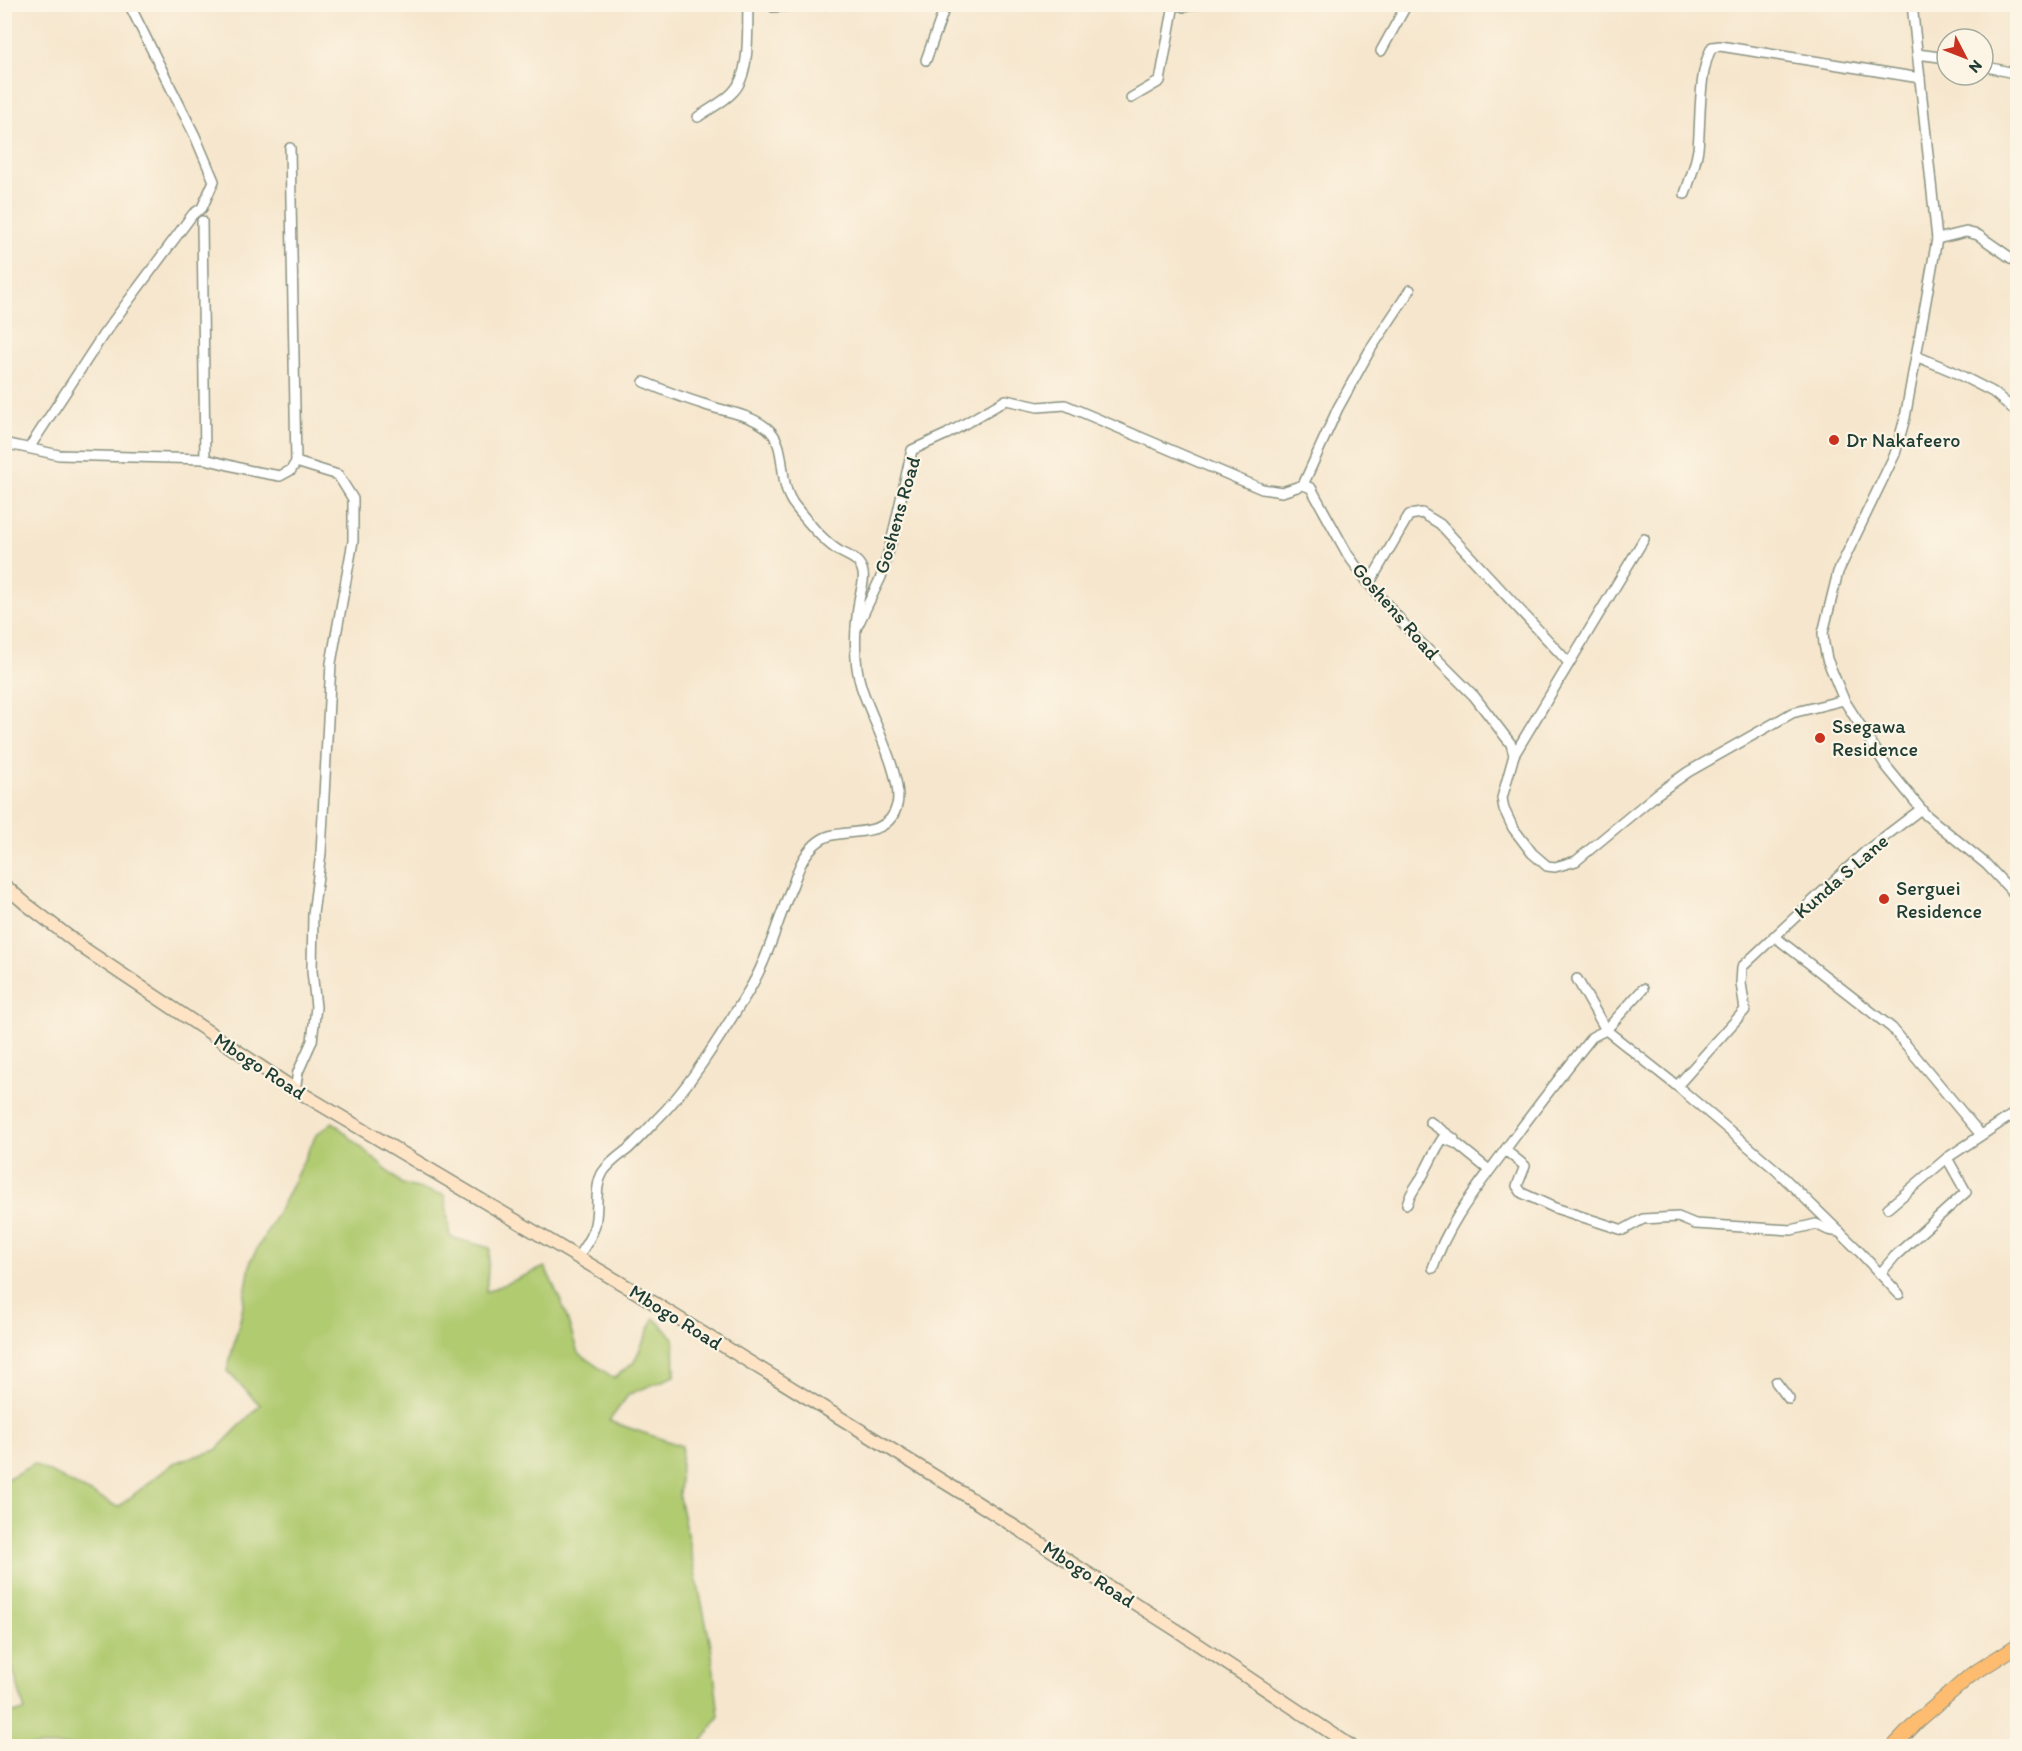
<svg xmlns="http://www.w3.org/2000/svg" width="2022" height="1751" viewBox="0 0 2022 1751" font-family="Itim,sans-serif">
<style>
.green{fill:#b1cb71;stroke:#688452;stroke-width:1.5}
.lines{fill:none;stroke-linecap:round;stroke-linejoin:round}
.minor-casing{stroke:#8a9280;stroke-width:12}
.secondary-casing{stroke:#8a9280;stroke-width:15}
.primary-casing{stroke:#8a9280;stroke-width:16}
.minor{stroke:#fff;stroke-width:9}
.secondary{stroke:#fee4c5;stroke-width:12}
.primary{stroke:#fdbc6f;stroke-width:14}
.poi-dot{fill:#c8321e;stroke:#fcf5e5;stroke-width:2}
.labels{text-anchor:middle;stroke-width:4.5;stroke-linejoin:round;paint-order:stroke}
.poi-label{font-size:20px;fill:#1f3d34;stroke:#fcf5e5;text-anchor:start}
.street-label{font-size:20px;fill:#1f3d34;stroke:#fcf5e5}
</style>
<rect width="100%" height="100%" fill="#fcf5e5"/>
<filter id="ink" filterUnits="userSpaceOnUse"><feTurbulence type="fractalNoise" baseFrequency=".0167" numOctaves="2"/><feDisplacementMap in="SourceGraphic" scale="12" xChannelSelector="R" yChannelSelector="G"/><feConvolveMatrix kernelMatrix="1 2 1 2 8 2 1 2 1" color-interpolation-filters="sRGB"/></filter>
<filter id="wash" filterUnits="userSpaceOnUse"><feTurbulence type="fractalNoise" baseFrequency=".008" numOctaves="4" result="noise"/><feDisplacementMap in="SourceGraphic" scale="24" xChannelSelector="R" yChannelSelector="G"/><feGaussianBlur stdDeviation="1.35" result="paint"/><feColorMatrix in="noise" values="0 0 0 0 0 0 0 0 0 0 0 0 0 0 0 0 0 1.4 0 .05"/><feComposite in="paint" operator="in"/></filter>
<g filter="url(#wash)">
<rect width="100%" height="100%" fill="#f6e6cd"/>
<!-- green -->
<polygon class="green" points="333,1122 402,1184 445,1195 450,1237 490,1248 486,1292 545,1267 563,1306 578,1353 614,1378 634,1362 654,1318 674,1338 675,1376 629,1394 609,1421 682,1446 679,1497 711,1646 719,1716 699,1746 5,1746 5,1714 25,1711 5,1642 5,1480 34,1464 118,1507 174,1463 216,1450 260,1405 227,1371 241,1316 251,1260 283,1203 316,1135"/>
</g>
<g filter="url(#ink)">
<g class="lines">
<!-- minor casing -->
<g class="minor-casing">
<g id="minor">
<polyline points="1179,4 1184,7 1198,4"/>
<polyline points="1912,4 1937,239 1905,418 1895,454 1838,572 1823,633 1824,644 1827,659 1844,700 1886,766 1926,815 1986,864 2018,898"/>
<polyline points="773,7 829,4"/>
<polyline points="1381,51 1407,4"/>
<polyline points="1917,54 1947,58"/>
<polyline points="926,60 946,4"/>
<polyline points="1983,66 2018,74"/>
<polyline points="1131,98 1160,81 1174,4"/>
<path d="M698 117C709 109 724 102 733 92 751 74 747 29 748 4"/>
<path d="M1685 194C1690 179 1696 164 1698 149 1701 118 1698 73 1712 47L1720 46 1920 78"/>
<polyline points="202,221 205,459"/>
<polyline points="1937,239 1966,232 1978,235 2018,263"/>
<polyline points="1916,356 1952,371 1993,392 2018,413"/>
<polyline points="4,443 59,455 205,459 252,471 280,476 291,470 296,462 290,148"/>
<polyline points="29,448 103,335 193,214 202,208 214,181 195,136 129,4"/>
<polyline points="1303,485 1338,408 1370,350 1410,290"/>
<polyline points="1369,584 1409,515 1422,513 1440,524 1569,663"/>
<polyline points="856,629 881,577 891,543 912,450 947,434 1006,400 1038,407 1065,405 1262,489 1282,492 1303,485 1311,488 1348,555 1369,584 1416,638 1474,696 1511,744 1514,755 1502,798 1504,809 1513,828 1532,853 1547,866 1555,867 1576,861 1657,794 1688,772 1792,713 1844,700"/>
<polyline points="1514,755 1644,539"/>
<polyline points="1774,936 1892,1028 1981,1135"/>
<polyline points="1577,979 1606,1030 1677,1086 1776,1170 1856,1248 1899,1294"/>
<polyline points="1677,1086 1745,1010 1741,983 1742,967 1866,851 1921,809"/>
<polyline points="295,1090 298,1072 312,1041 316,1007 312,971 313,914 321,853 331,663 353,541 353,499 338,475 296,462"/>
<polyline points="1430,1122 1454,1139"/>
<polyline points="1505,1150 1525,1166 1517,1186 1522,1193 1555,1208 1623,1230 1643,1219 1678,1217 1695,1224 1791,1230 1816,1224 1828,1230 1840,1232"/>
<path d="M1407 1204C1412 1188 1420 1183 1426 1169 1432 1158 1436 1148 1443 1138L1457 1144 1489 1170"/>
<polyline points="1888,1208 1947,1158 2018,1111"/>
<path d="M577 1258C583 1249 591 1238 594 1228 600 1210 593 1188 603 1172 609 1163 619 1156 628 1149 640 1138 652 1124 664 1112 693 1081 723 1032 746 995 768 961 777 921 793 884 796 876 799 866 804 858 809 849 819 839 829 836 853 829 889 838 897 805 904 778 870 715 861 686 853 660 855 627 859 601 860 592 865 582 863 573 861 560 849 556 839 551 824 542 806 520 795 506 776 483 789 445 767 428 748 413 725 412 703 404 683 398 663 390 644 382"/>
<path d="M1433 1268C1448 1222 1477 1188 1505 1150 1533 1112 1562 1074 1592 1037L1606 1030 1643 989"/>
<polyline points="1880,1274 1895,1256 1966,1192 1947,1158"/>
<polyline points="1776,1382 1789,1399"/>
</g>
</g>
<!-- secondary casing -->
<g class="secondary-casing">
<polyline id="secondary" points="4,885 26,904 86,950 291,1087 641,1295 962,1493 1178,1631 1351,1746"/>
</g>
<!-- primary casing -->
<g class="primary-casing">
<polyline id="primary" points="1894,1746 1918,1721 1971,1675 2018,1645"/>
</g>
<!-- minor -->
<use href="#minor" class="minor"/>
<!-- secondary -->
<use href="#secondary" class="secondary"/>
<!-- primary -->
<use href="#primary" class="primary"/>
</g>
</g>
<!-- markers -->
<g class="poi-dot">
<circle cx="1834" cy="440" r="6"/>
<circle cx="1820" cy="738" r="6"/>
<circle cx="1884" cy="899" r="6"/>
</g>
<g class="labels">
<!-- poi labels -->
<g class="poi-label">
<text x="1846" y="447">Dr Nakafeero</text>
<text x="1832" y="733">Ssegawa<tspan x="1832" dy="23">Residence</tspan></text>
<text x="1896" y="895">Serguei<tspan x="1896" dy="23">Residence</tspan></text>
</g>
<!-- street labels -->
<g class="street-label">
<text transform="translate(897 515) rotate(-74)" y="7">Goshens Road</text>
<text transform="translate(1396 611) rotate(49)" y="7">Goshens Road</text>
<text transform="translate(1841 876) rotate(-41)" y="7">Kunda S Lane</text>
<text transform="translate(260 1066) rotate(33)" y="7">Mbogo Road</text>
<text transform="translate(676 1317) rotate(32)" y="7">Mbogo Road</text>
<text transform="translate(1089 1574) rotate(33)" y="7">Mbogo Road</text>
</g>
</g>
<!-- margin -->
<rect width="2022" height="1751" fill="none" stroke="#fcf5e5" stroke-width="24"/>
<!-- north arrow -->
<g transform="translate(1965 57) rotate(132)"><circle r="28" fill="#fcf5e5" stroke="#a4ab9e" stroke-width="1.5"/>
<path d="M0-4.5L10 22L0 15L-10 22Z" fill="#c8321e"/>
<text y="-9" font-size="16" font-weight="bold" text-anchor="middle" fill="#1f3d34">N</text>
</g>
</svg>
